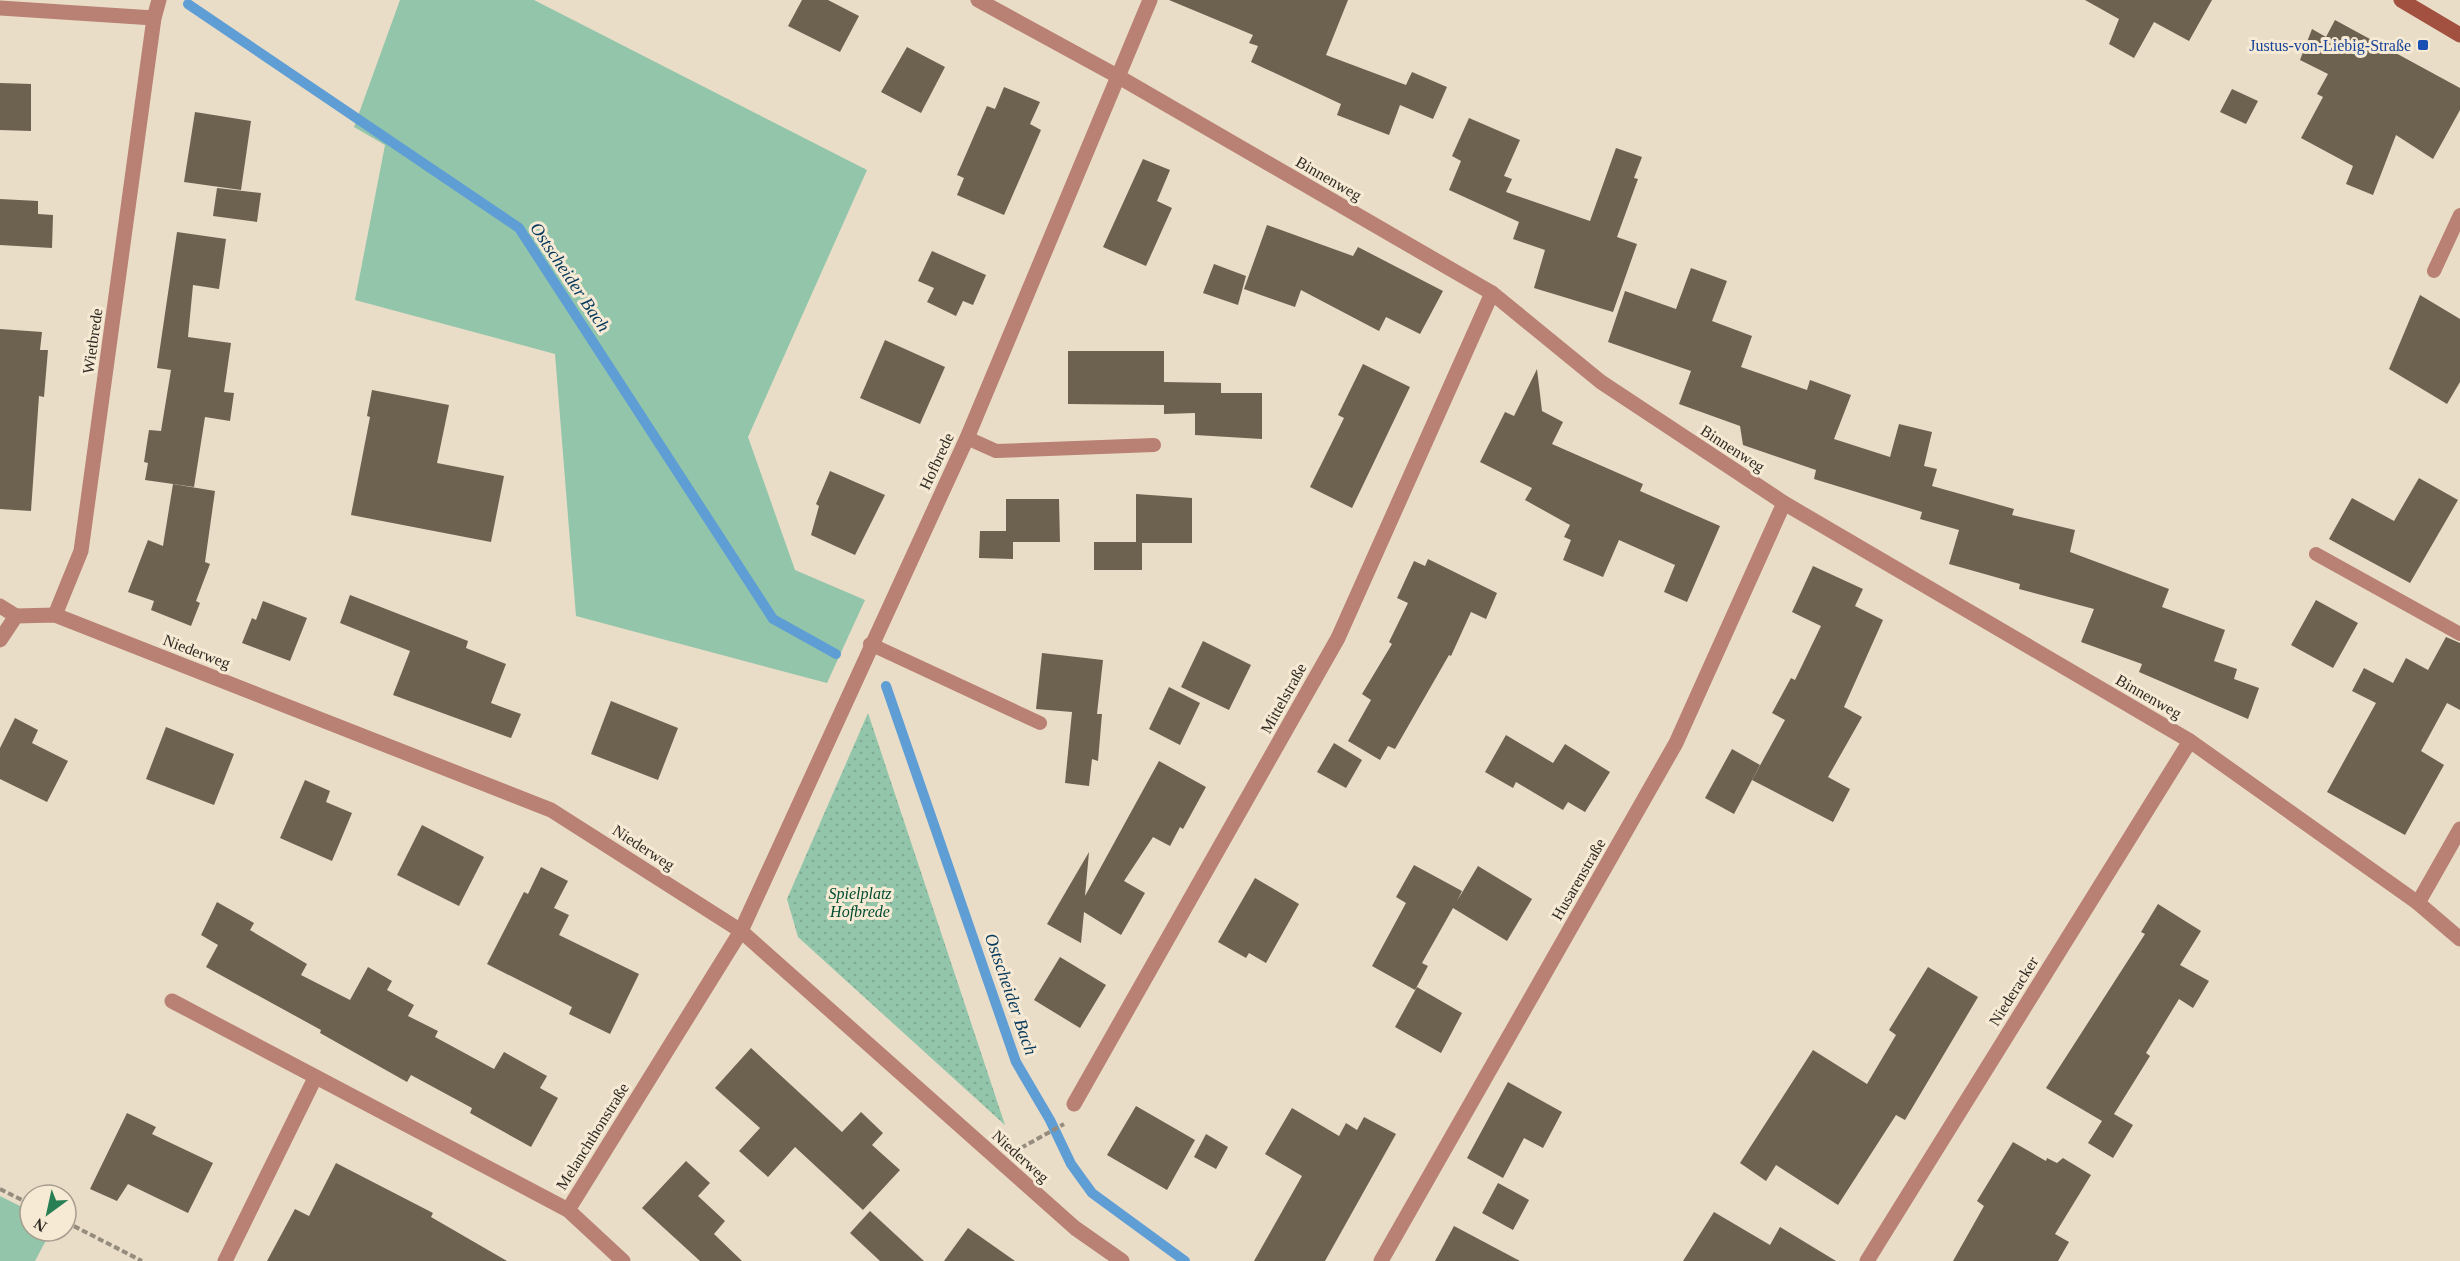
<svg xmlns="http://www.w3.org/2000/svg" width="2460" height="1261" viewBox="0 0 2460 1261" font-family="'Times New Roman',serif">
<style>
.grass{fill:#92c5aa}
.park{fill:url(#park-dots)}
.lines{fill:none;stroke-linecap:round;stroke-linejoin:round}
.stream{stroke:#5f9ed5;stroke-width:10}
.building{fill:#6d6250}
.path{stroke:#958c7d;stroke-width:4;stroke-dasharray:6 3;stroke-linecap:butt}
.lane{stroke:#b98074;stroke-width:14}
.street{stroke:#b98074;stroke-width:15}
.secondary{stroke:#a25040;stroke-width:15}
.transit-dot{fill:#1a4fb4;stroke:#f6ead5;stroke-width:2}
.labels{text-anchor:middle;stroke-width:6;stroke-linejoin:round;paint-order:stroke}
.transit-label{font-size:16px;fill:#164399;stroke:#f6ead5;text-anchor:end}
.street-label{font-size:16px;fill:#2f2a23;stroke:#f6ead5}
.park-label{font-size:16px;font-style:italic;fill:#004c31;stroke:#f6ead5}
.water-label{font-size:18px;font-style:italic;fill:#07395d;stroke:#f6ead5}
</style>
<defs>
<pattern id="park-dots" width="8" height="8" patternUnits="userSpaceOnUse" patternTransform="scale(1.5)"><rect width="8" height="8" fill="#92c5aa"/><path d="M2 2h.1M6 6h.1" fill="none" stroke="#7ea992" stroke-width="1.8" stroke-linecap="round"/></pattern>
</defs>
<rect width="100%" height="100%" fill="#e9ddc8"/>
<!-- grass -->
<g class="grass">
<polygon points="400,0 534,0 867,170 748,437 795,570 865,600 827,683 576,616 555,354 355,300 385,145 354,127"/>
<polygon points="0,1196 30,1211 30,1231 51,1231 35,1261 0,1261"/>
</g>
<!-- park -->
<polygon class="park" points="868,713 1005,1125 798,937 787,899"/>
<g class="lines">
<!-- stream -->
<g class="stream">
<polyline points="188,4 519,228 773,619 836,654"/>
<polyline points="886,686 1016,1062 1050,1120 1071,1164 1092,1193 1185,1261"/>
</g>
</g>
<!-- building -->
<g class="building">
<polygon points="802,0 828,0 859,16 840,52 788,26"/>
<polygon points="1169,0 1348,0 1326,55 1406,85 1412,72 1447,87 1433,119 1400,105 1389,135 1337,115 1341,104 1251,62 1258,46 1249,43 1253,35"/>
<polygon points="2085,0 2212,0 2189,41 2154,22 2134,58 2109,44 2119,19"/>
<polygon points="2335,20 2460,88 2460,110 2433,159 2396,135 2373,195 2346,184 2353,166 2301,138 2323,97 2317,94 2328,74 2300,60 2312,29 2326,37"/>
<polygon points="907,47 945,67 921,113 881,92"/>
<polygon points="0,83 31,84 31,131 0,130"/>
<polygon points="1004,87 1040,102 1030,124 1041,130 1004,215 957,195 964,178 957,175 987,106 995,109"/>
<polygon points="2232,89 2258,101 2246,124 2220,112"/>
<polygon points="195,112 251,121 241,190 184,182"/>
<polygon points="1469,118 1520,140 1504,176 1512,179 1506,192 1590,221 1616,148 1642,157 1634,178 1638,179 1617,237 1637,244 1613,312 1534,288 1545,250 1513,239 1519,222 1449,190 1461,161 1452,156"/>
<polygon points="1143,159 1170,170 1157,201 1172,208 1146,266 1103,247"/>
<polygon points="217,188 261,193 257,222 213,216"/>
<polygon points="0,199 38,201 38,214 53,215 52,248 0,245"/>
<polygon points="1267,225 1353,256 1358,247 1443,291 1420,334 1386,317 1379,331 1301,290 1295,307 1244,289"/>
<polygon points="177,232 226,239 219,289 193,285 188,337 231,343 224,392 234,393 230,421 205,417 194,487 145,480 148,463 144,462 149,430 161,431 171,370 157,368"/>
<polygon points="932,251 986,275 973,305 963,301 956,316 927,302 934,288 918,281"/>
<polygon points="1214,264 1246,276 1238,305 1203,293"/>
<polygon points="1691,268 1727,281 1712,321 1752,336 1741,367 1807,390 1810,380 1851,395 1834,439 1890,457 1899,424 1932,432 1924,466 1937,469 1932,486 2014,509 2012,515 2075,530 2070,552 2169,589 2162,607 2225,630 2214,661 2237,669 2234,679 2259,688 2248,719 2139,672 2142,664 2081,642 2094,609 2019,589 2020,584 1949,564 1959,530 1920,519 1922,512 1814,479 1816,470 1743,445 1740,426 1679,404 1691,371 1608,342 1625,291 1676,309"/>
<polygon points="2420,295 2460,319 2460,382 2447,404 2389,369"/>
<polygon points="0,329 42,332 40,350 48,350 44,397 39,396 31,511 0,509"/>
<polygon points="885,340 945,367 920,424 860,398"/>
<polygon points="1068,351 1164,351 1164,382 1221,383 1221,393 1262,393 1262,439 1195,435 1195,413 1164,414 1164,397 1164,405 1068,404"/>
<polygon points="1363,364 1410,387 1352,508 1310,487 1344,418 1338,415"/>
<polygon points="1537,369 1542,411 1563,422 1552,444 1643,484 1640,491 1720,526 1687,602 1664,592 1675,565 1619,540 1603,577 1563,560 1571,540 1564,537 1570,525 1525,500 1532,488 1480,462 1505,412 1514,416"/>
<polygon points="372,390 449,405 437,463 504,476 491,542 351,515 370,417 367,416"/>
<polygon points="830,471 885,495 855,555 811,535 819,506 816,504"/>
<polygon points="2419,478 2458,500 2410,583 2329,539 2352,498 2394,521"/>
<polygon points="173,484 215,491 205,562 210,564 196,601 200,603 191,626 151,610 154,601 128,592 148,540 163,546"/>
<polygon points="1136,494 1192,498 1192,543 1142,543 1142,570 1094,570 1094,542 1136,542"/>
<polygon points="1006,499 1059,499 1060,542 1013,542 1013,559 979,558 980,531 1006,531"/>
<polygon points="1428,559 1497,593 1486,619 1471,612 1451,656 1449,655 1395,749 1388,746 1380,760 1348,741 1371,700 1362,694 1392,644 1389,642 1408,603 1397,598 1414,561 1425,566"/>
<polygon points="1813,566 1863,589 1855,606 1883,620 1844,707 1862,717 1828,777 1850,789 1833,822 1752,780 1785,720 1772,713 1791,678 1795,680 1821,626 1792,612"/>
<polygon points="350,595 468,641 466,648 506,664 491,703 521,714 511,738 393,695 410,651 340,623"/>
<polygon points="2316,600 2358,623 2333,668 2291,645"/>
<polygon points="263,601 307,618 290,661 242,643 252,618 256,620"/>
<polygon points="2446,637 2460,643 2460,710 2447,703 2421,751 2444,765 2405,835 2327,792 2376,703 2352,691 2364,668 2393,683 2406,658 2428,670"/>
<polygon points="1203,641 1251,665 1229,710 1181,687"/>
<polygon points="1042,653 1103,660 1097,714 1102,714 1098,761 1092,759 1089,786 1065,783 1072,712 1036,709"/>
<polygon points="1169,687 1200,703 1180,745 1149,729"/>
<polygon points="611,701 678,728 658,780 591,754"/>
<polygon points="15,718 38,730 32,743 68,761 47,802 0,779 0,748"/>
<polygon points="166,727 234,754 214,805 146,779"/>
<polygon points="1506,735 1553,763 1565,744 1610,772 1585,812 1568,802 1563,810 1516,782 1513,788 1485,772"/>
<polygon points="1334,743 1362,760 1346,788 1317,772"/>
<polygon points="1732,749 1760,765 1734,814 1705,798"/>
<polygon points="1159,761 1206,787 1183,829 1180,827 1170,846 1153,837 1124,881 1145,893 1121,935 1084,912 1081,943 1047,924 1089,852 1085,896"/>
<polygon points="305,780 330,791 326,802 352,813 332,861 280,838"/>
<polygon points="422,825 484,857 459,906 397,875"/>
<polygon points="1414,865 1462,891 1457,901 1478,866 1532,899 1507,941 1453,908 1422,963 1428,966 1415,990 1372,966 1406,903 1396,897"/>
<polygon points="541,867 568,881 554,908 569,915 559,935 639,974 610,1034 569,1014 572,1007 487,964 524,892 528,894"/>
<polygon points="1255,878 1299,904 1266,963 1249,953 1246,958 1218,942"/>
<polygon points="217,902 254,923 250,930 307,964 301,975 350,1000 368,967 392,981 387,990 414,1005 408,1016 438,1031 435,1037 494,1069 504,1052 547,1076 540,1088 558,1098 531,1147 470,1113 472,1108 411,1075 407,1082 320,1033 321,1030 206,967 218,945 201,935"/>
<polygon points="2158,904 2201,931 2180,965 2209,981 2193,1008 2179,999 2146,1053 2150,1056 2114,1114 2133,1125 2113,1158 2088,1143 2102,1121 2046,1088 2145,934 2141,932"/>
<polygon points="1060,957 1106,985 1080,1028 1034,1000"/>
<polygon points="1928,967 1978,997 1905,1120 1896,1115 1838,1205 1776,1165 1766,1181 1740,1163 1813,1050 1867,1084 1896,1035 1889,1030"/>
<polygon points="1417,987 1462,1013 1441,1053 1395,1027"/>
<polygon points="751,1048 842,1132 861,1112 883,1133 872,1145 900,1170 863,1210 795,1147 768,1177 739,1151 760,1128 715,1088"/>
<polygon points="1508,1082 1562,1112 1543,1148 1524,1138 1503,1178 1467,1158"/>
<polygon points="1136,1106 1195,1140 1167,1190 1107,1155"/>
<polygon points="1292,1108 1339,1136 1346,1123 1357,1130 1364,1117 1396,1134 1325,1261 1254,1261 1302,1176 1265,1154"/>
<polygon points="127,1113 156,1127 152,1134 213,1163 188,1213 128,1184 117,1201 90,1189"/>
<polygon points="1206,1134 1228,1147 1216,1169 1194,1157"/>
<polygon points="2013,1142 2046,1161 2047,1158 2057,1163 2063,1158 2091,1175 2055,1234 2069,1242 2058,1261 1953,1261 1984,1206 1977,1201"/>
<polygon points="686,1161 710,1183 698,1196 725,1221 714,1234 742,1261 700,1261 642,1208"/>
<polygon points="336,1163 433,1213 431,1217 507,1261 267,1261 295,1209 309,1216"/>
<polygon points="1498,1183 1529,1200 1513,1230 1482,1213"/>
<polygon points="870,1211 924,1261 880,1261 850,1233"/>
<polygon points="1714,1212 1770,1245 1780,1227 1836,1261 1683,1261"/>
<polygon points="1454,1226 1520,1261 1435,1261"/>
<polygon points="968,1228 1015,1261 944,1261"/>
</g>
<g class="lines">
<!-- path -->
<g class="path">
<polyline points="1021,1148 1064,1124"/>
<polyline points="0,1189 30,1204"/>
<polyline points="66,1222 142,1261"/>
</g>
<!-- lane -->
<g class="lane">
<polyline points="2434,271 2460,215"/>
<polyline points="967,438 996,451 1154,445"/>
<polyline points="2316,554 2460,634"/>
<polyline points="870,644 1040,723"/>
</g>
<!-- street -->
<g class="street">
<polyline points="978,0 1119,77 1492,293 1601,382 1784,503 2190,741 2418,903 2460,939"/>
<polyline points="0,8 154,18"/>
<polyline points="0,606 16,616"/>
<polyline points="55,615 81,551 154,18 159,0"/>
<polyline points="16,616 55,615 551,810 741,931 1075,1228 1122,1261"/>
<polyline points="0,640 16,616"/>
<polyline points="2418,903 2460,829"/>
<polyline points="172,1001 568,1210 623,1261"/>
<polyline points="1074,1104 1338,638 1492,293"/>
<polyline points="568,1210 741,931 967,438 1150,0"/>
<polyline points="225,1261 315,1078"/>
<polyline points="1381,1261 1676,743 1784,503"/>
<polyline points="1867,1261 2190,741"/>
</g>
<!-- secondary -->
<polyline class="secondary" points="2401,0 2460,35"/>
</g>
<!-- markers -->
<rect class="transit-dot" x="2417" y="39" width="12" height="12" rx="3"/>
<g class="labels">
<!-- transit labels -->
<g class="transit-label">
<text x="2411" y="51">Justus-von-Liebig-Straße</text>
</g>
<!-- street labels -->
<g class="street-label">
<text transform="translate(1329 178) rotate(30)" y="6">Binnenweg</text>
<text transform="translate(92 341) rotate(-82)" y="6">Wietbrede</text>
<text transform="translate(1733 448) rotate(33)" y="6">Binnenweg</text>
<text transform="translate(936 461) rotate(-65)" y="6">Hofbrede</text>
<text transform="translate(197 651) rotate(21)" y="6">Niederweg</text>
<text transform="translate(2149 696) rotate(30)" y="6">Binnenweg</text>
<text transform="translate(1283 698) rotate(-61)" y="6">Mittelstraße</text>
<text transform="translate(644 847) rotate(33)" y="6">Niederweg</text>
<text transform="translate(1578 879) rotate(-60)" y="6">Husarenstraße</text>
<text transform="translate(2013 991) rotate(-58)" y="6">Niederacker</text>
<text transform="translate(592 1136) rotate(-58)" y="6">Melanchthonstraße</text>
<text transform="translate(1021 1156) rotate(42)" y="6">Niederweg</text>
</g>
<!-- park labels -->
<g class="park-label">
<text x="860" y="899">Spielplatz<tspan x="860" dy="18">Hofbrede</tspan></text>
</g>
<!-- water labels -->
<g class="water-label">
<text transform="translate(570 277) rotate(56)" y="6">Ostscheider Bach</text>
<text transform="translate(1011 994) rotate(71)" y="6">Ostscheider Bach</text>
</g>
</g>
<!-- north arrow -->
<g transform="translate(48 1213) rotate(213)"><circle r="28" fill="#f6ead5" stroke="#a69d8e" stroke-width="1.5"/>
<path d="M0-4.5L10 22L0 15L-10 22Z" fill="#277f53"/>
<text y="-9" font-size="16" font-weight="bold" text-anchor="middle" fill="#2f2a23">N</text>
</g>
</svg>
